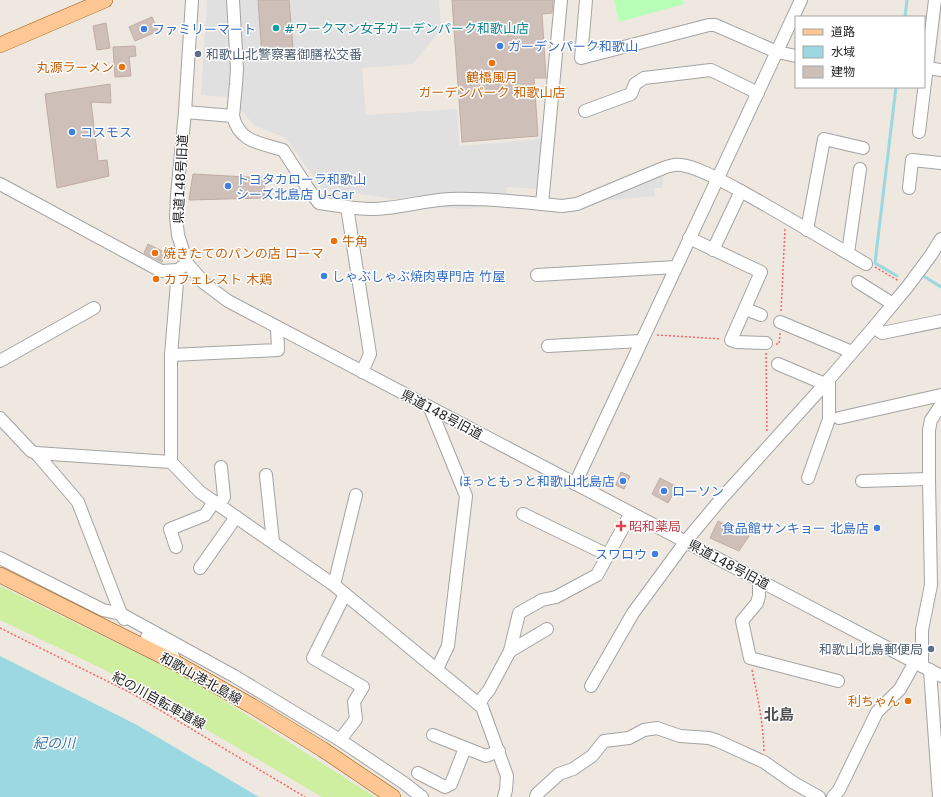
<svg xmlns="http://www.w3.org/2000/svg" width="941" height="797" viewBox="0 0 941 797" font-family="'DejaVu Sans','Noto Sans JP',sans-serif">
<style>
.grass{fill:#ceefa0}
.park{fill:#b7ffb7}
.parking{fill:#e0e0e0}
.water{fill:#9bd8e1}
.lines{fill:none;stroke-linecap:round;stroke-linejoin:round}
.stream{stroke:#9bd8e1;stroke-width:3}
.building{fill:#cec0b9;stroke:#c1aca1}
.minor-casing{stroke:#a3a3a3;stroke-width:14}
.major-casing{stroke:#935500;stroke-width:16}
.path{stroke:#ff6260;stroke-width:1.5;stroke-dasharray:2 2;stroke-linecap:butt}
.minor{stroke:#fff;stroke-width:12}
.major{stroke:#ffc794;stroke-width:15}
.culture-dot{fill:#0f9aa8;stroke:#fff;stroke-width:1.5}
.shop-dot{fill:#3f7fe0;stroke:#fff;stroke-width:1.5}
.service-dot{fill:#5c6f8a;stroke:#fff;stroke-width:1.5}
.food-dot{fill:#e8710a;stroke:#fff;stroke-width:1.5}
.health-dot{fill:#e0444e;stroke:#fff;stroke-width:1.5}
.labels{text-anchor:middle;stroke-width:3;stroke-linejoin:round;paint-order:stroke}
.culture-label{font-size:13px;fill:#0d838f;stroke:#fff;text-anchor:start}
.shop-label{font-size:13px;fill:#366cbe;stroke:#fff;text-anchor:start}
.service-label{font-size:13px;fill:#4e5e75;stroke:#fff;text-anchor:start}
.food-label{font-size:13px;fill:#c56008;stroke:#fff;text-anchor:start}
.street-label{font-size:13px;fill:#1c1c1c;stroke:#fff}
.health-label{font-size:13px;fill:#be3a42;stroke:#fff;text-anchor:start}
.water-label{font-size:14px;font-style:italic;fill:#3b78a4;stroke:#fff}
.quarter-label{font-size:15px;font-weight:bold;fill:#4f4f4f;stroke:#fff}
</style>
<rect width="100%" height="100%" fill="#eee8e0"/>
<!-- grass -->
<polygon class="grass" points="0,586 192,680 375,797 322,797 103,669 0,620"/>
<!-- park -->
<polygon class="park" points="614,0 683,0 684,4 619,22"/>
<!-- parking -->
<g class="parking">
<polygon points="207,0 439,0 441,29 413,64 362,68 366,115 457,109 459,146 542,139 536,189 507,187 506,205 466,209 448,208 368,195 323,190 286,138 255,126 229,97 201,95"/>
<polygon points="665,163 662,188 654,188 655,196 599,201"/>
</g>
<!-- water -->
<polygon class="water" points="0,656 137,725 259,797 0,797"/>
<g class="lines">
<!-- stream -->
<g class="stream">
<polyline points="905,17 907,0"/>
<polyline points="896,87 875,263 897,276"/>
<polyline points="925,277 941,287"/>
</g>
</g>
<!-- building -->
<g class="building">
<polygon points="258,0 289,0 294,60 262,56"/>
<polygon points="452,0 553,0 552,13 542,14 546,78 534,78 538,136 462,142"/>
<polygon points="152,17 158,31 135,41 129,27"/>
<polygon points="106,23 110,48 97,50 93,26"/>
<polygon points="135,46 136,56 129,57 131,76 115,77 113,47"/>
<polygon points="110,84 111,103 91,102 98,161 107,160 109,176 57,188 45,94"/>
<polygon points="193,174 265,178 264,198 189,200"/>
<polygon points="148,244 166,253 162,262 144,253"/>
<polygon points="621,472 630,476 624,489 616,485"/>
<polygon points="660,478 677,487 668,503 652,494"/>
<polygon points="718,521 749,536 739,551 710,538"/>
</g>
<g class="lines">
<!-- minor casing -->
<g class="minor-casing">
<g id="minor">
<polyline points="192,0 185,112 177,195 176,217 178,235 187,263 204,283 228,301 941,676"/>
<path d="M561 0 542 204 562 206 577 204 661 169C668 166 674 164 681 165 698 167 722 181 737 189 781 213 823 239 866 264"/>
<polyline points="586,0 581,58 709,25 715,25 777,52 796,56"/>
<polyline points="927,68 941,70"/>
<polyline points="585,111 631,94 635,84 644,78 711,70 758,93"/>
<path d="M185 112 233 116C239 142 260 143 283 150L307 187 319 203C340 206 365 211 386 208 407 206 429 200 450 199 481 198 512 201 542 204"/>
<polyline points="233,116 236,84 237,69 233,0"/>
<polyline points="919,132 935,0"/>
<polyline points="0,184 161,271 178,270 187,263"/>
<polyline points="909,188 912,160 941,163"/>
<polyline points="347,207 370,354 362,372"/>
<polyline points="807,230 824,139 863,148"/>
<polyline points="689,238 761,272 731,340 737,342 766,343"/>
<polyline points="713,250 741,191"/>
<polyline points="848,253 860,169"/>
<polyline points="537,275 676,267"/>
<polyline points="858,282 893,304"/>
<polyline points="745,309 761,315"/>
<polyline points="780,322 852,352"/>
<polyline points="874,327 882,333 941,321"/>
<polyline points="548,346 641,341"/>
<polyline points="171,355 278,350 277,327"/>
<polyline points="0,361 94,308"/>
<polyline points="778,364 825,384"/>
<polyline points="430,408 466,496 448,646 437,669"/>
<polyline points="0,418 31,451 36,453 171,462 200,492 334,585 482,707 507,776 506,790 504,797"/>
<polyline points="839,418 941,395"/>
<polyline points="36,453 78,502 121,614 124,619"/>
<polyline points="171,462 171,355 178,270"/>
<polyline points="266,475 273,542"/>
<polyline points="808,478 829,419 829,379"/>
<polyline points="862,481 929,479"/>
<polyline points="575,484 801,0"/>
<polyline points="219,505 224,497 221,467"/>
<polyline points="523,514 608,555"/>
<polyline points="176,547 170,529 205,515 214,502"/>
<polyline points="0,558 103,610 121,614 234,676 340,740 404,783 422,797"/>
<polyline points="200,568 236,517"/>
<polyline points="759,580 759,596 757,603 742,621 750,658 838,681"/>
<polyline points="334,585 356,495"/>
<polyline points="147,637 171,652 176,663"/>
<polyline points="510,651 547,629"/>
<polyline points="922,666 922,630 931,585 929,479 929,430 931,420 941,405"/>
<polyline points="930,670 939,797"/>
<polyline points="591,686 633,613 686,541 721,499 825,384 874,327 908,286 931,255 941,239"/>
<polyline points="478,704 489,690 510,651 519,613 542,600 556,597 597,575 631,513"/>
<polyline points="433,735 486,756 499,751"/>
<polyline points="340,740 356,719 354,702 363,687 313,658 345,594"/>
<polyline points="418,773 445,787 451,784 465,748"/>
<polyline points="536,797 537,794 559,774 573,769 592,756 604,741 629,738 644,730 657,728 680,736 709,738 718,741 764,762 794,783 819,797"/>
<polyline points="833,797 839,790 877,712 900,689 915,662"/>
</g>
</g>
<!-- major casing -->
<g class="major-casing">
<g id="major">
<polyline points="0,45 105,0"/>
<polyline points="0,575 176,663 252,706 322,749 393,797"/>
</g>
</g>
<!-- path -->
<g class="path">
<polyline points="875,267 899,281"/>
<polyline points="781,311 785,229"/>
<polyline points="657,335 721,339"/>
<polyline points="776,344 779,344 780,333"/>
<polyline points="766,353 767,433"/>
<polyline points="0,628 133,694 305,797"/>
<path d="M752 670C758 698 763 722 764 751"/>
</g>
<!-- minor -->
<use href="#minor" class="minor"/>
<!-- major -->
<use href="#major" class="major"/>
</g>
<!-- markers -->
<circle class="culture-dot" cx="276" cy="28" r="4"/>
<g class="shop-dot">
<circle cx="144" cy="29" r="4"/>
<circle cx="500" cy="46" r="4"/>
<circle cx="72" cy="132" r="4"/>
<circle cx="228" cy="186" r="4"/>
<circle cx="324" cy="276" r="4"/>
<circle cx="623" cy="481" r="4"/>
<circle cx="664" cy="491" r="4"/>
<circle cx="877" cy="528" r="4"/>
<circle cx="655" cy="554" r="4"/>
</g>
<g class="service-dot">
<circle cx="198" cy="54" r="4"/>
<circle cx="931" cy="649" r="4"/>
</g>
<g class="food-dot">
<circle cx="492" cy="63" r="4"/>
<circle cx="122" cy="67" r="4"/>
<circle cx="334" cy="241" r="4"/>
<circle cx="155" cy="253" r="4"/>
<circle cx="156" cy="279" r="4"/>
<circle cx="908" cy="701" r="4"/>
</g>
<path class="health-dot" d="M619 520h4v4h4v4h-4v4h-4v-4h-4v-4h4z"/>
<g class="labels">
<!-- culture labels -->
<g class="culture-label">
<text x="284" y="33">#ワークマン女子ガーデンパーク和歌山店</text>
</g>
<!-- shop labels -->
<g class="shop-label">
<text x="152" y="34">ファミリーマート</text>
<text x="508" y="51">ガーデンパーク和歌山</text>
<text x="80" y="137">コスモス</text>
<text x="236" y="184">トヨタカローラ和歌山<tspan x="236" dy="15">シーズ北島店 U-Car</tspan></text>
<text x="332" y="281">しゃぶしゃぶ焼肉専門店 竹屋</text>
<text x="615" y="486" text-anchor="end">ほっともっと和歌山北島店</text>
<text x="672" y="496">ローソン</text>
<text x="869" y="533" text-anchor="end">食品館サンキョー 北島店</text>
<text x="647" y="559" text-anchor="end">スワロウ</text>
</g>
<!-- service labels -->
<g class="service-label">
<text x="206" y="59">和歌山北警察署御膳松交番</text>
<text x="923" y="654" text-anchor="end">和歌山北島郵便局</text>
</g>
<!-- food labels -->
<g class="food-label">
<text x="114" y="72" text-anchor="end">丸源ラーメン</text>
<text x="492" y="82" text-anchor="middle">鶴橋風月<tspan x="492" dy="15">ガーデンパーク 和歌山店</tspan></text>
<text x="342" y="246">牛角</text>
<text x="163" y="258">焼きたてのパンの店 ローマ</text>
<text x="164" y="284">カフェレスト 木鶏</text>
<text x="900" y="706" text-anchor="end">利ちゃん</text>
</g>
<!-- street labels -->
<g class="street-label">
<text transform="translate(180 179) rotate(-87)" y="5">県道148号旧道</text>
<text transform="translate(442 414) rotate(28)" y="5">県道148号旧道</text>
<text transform="translate(729 564) rotate(28)" y="5">県道148号旧道</text>
<text transform="translate(201 678) rotate(29)" y="5">和歌山港北島線</text>
<text transform="translate(159 700) rotate(29)" y="5">紀の川自転車道線</text>
</g>
<!-- health labels -->
<g class="health-label">
<text x="629" y="531">昭和薬局</text>
</g>
<!-- water labels -->
<g class="water-label">
<text x="54" y="748">紀の川</text>
</g>
<!-- quarter labels -->
<g class="quarter-label">
<text x="779" y="720">北島</text>
</g>
</g>
<!-- legend -->
<rect x="795" y="16" width="130" height="72" fill="#ffffff" stroke="#a4a4a4"/>
<rect x="803" y="29" width="20" height="6" fill="#ffc794" stroke="#a4a4a4"/>
<text x="831" y="36" font-size="12" fill="#1c1c1c">道路</text>
<rect x="803" y="46" width="20" height="12" fill="#9bd8e1" stroke="#a4a4a4"/>
<text x="831" y="56" font-size="12" fill="#1c1c1c">水域</text>
<rect x="803" y="66" width="20" height="12" fill="#cec0b9" stroke="#a4a4a4"/>
<text x="831" y="76" font-size="12" fill="#1c1c1c">建物</text>
</svg>
